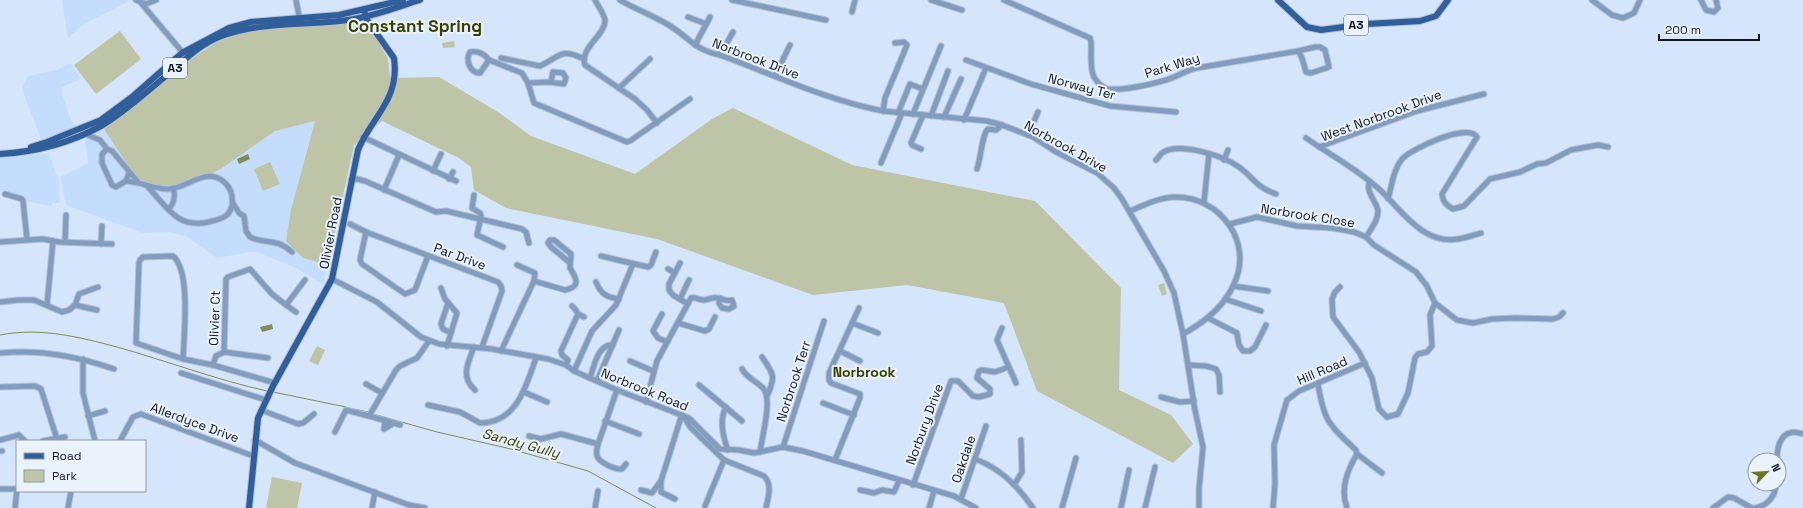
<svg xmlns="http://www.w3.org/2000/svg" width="1803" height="508" viewBox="0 0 1803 508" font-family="'Space Grotesk',sans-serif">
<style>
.built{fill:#c4ddfd}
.green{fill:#bec4a6}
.water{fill:#828b5b}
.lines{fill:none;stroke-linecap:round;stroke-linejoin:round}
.stream{stroke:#828b5b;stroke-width:1}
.minor-casing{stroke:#b1c0d3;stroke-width:7}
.major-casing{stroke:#b1c0d3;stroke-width:8}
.minor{stroke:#839cbe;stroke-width:5}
.major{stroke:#305e9a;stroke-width:6}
.labels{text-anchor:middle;stroke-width:4;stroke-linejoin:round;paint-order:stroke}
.shield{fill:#eaf2fc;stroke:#505761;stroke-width:1}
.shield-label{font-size:12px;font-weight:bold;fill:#0e151e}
.street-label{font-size:13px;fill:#0e151e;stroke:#eaf2fc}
.neighbourhood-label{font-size:14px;font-weight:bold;fill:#373f00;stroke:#eaf2fc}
.water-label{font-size:14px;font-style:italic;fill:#383f03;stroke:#eaf2fc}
.district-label{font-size:17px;font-weight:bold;fill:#373f00;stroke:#eaf2fc}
</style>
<rect width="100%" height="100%" fill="#d5e5fb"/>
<!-- built -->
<g class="built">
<polygon points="62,0 128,0 129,1 82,25 68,38"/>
<polygon points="70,63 81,79 62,87 62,94 71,120 78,131 75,133 41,139 22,89 24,84 28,76 57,70"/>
<polygon points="315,121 303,163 303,258 328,265 323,284 296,268 257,252 250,252 217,258 186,236 169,232 143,233 66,205 60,177 88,163 85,139 104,129 135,176 221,169 275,131"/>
<polygon points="48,153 59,181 59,203 52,203 52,206 30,202 23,197 0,190 0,158"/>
</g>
<!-- green -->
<g class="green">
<polygon points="321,22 363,24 378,41 388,59 390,78 439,77 498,112 531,136 635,174 712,119 733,108 852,165 1035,201 1121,288 1119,390 1171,415 1193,444 1173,463 1037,391 1004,303 907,285 813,295 657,239 506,208 474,190 471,167 459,158 382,121 354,145 328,265 303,258 286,241 291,210 315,121 275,131 221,169 188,183 152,187 135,176 104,129 163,78 215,43 247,31"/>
<polygon points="120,31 141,59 96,94 74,65"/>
<polygon points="454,41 455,47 443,48 442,43"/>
<polygon points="270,162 280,184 263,191 254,169"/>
<polygon points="1164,283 1167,294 1162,296 1158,285"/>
<polygon points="317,346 325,350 318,365 309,361"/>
<polygon points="272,477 302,483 297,508 266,508"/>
</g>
<!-- water -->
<g class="water">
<polygon points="248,154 250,159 239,164 237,159"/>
<polygon points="272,324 273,329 262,332 260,327"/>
</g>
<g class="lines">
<!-- stream -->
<g class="stream">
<path d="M0 335C40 327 79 337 117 347 167 361 217 380 267 391"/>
<polyline points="273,392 346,407"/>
<polyline points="349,408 368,412"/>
<polyline points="373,414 437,432 511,449 588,471 656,508"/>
</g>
<!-- minor casing -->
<g class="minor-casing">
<g id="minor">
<polyline points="136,0 146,4 156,0"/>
<polyline points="296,0 300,21"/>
<path d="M595 0C598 6 604 14 605 20 606 35 579 48 585 65L635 99 647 110 657 123"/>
<path d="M620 0C635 9 652 15 667 24 688 36 694 50 720 55 774 75 826 100 883 111L987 121 1002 125 1033 137 1056 152 1097 173 1114 188 1122 199 1164 271 1174 293 1183 334 1195 410 1203 447 1199 489V508"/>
<polyline points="732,0 826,20"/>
<polyline points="931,0 962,10"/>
<path d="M1004 0 1090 38 1091 41C1092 52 1089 67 1094 77 1097 82 1102 87 1108 89 1121 91 1153 84 1166 80 1177 77 1186 70 1197 68L1298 51 1315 47H1320L1325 50 1329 67 1311 73 1306 72 1302 58 1298 51"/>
<polyline points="1592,0 1612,15 1623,18 1634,13 1640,0"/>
<polyline points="1701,0 1706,10 1714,12 1718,8 1716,0"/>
<polyline points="141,3 184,54"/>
<polyline points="852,12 855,0"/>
<polyline points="688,17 706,24"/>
<polyline points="695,45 710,17"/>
<path d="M470 52C479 51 483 53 489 60L480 73C470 73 465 60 470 52Z"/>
<polyline points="720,55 733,32"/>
<path d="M501 58 540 66C560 57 560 47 584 59"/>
<polyline points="489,60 522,73 528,83 534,103 627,142 630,141 690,99"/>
<polyline points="966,60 1031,84 1110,106 1176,112"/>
<polyline points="775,76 790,45"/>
<polyline points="528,83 549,82 564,84 566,78 563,73 553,72 551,82"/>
<polyline points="619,88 650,59"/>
<polyline points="883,111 885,98 907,45 904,42 895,43"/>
<polyline points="898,113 910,84 920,88"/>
<polyline points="913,114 941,46"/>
<polyline points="931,116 948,71"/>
<polyline points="944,117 961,79"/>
<polyline points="964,120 986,68"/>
<polyline points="85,134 100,140 107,149 112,151 138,182"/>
<polyline points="1028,135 1038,112"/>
<polyline points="363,137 456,181"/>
<path d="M1306 138C1329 154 1357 169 1379 189 1401 209 1422 245 1458 239 1466 238 1474 235 1481 233"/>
<polyline points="1319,147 1417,111 1484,94"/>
<polyline points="107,149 102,154 102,163 112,185 116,187 126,181 129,173"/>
<polyline points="921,149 912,145 911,143 923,115"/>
<path d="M1156 160C1158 158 1160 155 1162 153 1178 141 1224 156 1239 167 1254 178 1256 187 1276 194"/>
<polyline points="1224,160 1228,150"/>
<polyline points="881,163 902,113"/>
<path d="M977 169C981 158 982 134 988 129L996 130 1002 125"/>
<polyline points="433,171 441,154"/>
<polyline points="449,179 453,172"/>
<polyline points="351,180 357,179 365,181 436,212 446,211 522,229 526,232 529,243"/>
<path d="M126 181C141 182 153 189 168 189 187 189 204 167 223 181 228 185 231 190 232 196 233 202 232 209 228 214 223 219 216 220 209 222 177 229 167 207 148 187"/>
<polyline points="384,190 399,155"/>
<polyline points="5,194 22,199 23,201 27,239"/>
<polyline points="474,195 472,208 480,213 481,216 477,235 503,247"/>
<path d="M1388 199C1392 186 1393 170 1402 159 1411 149 1468 122 1477 137L1442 194C1443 202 1446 205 1453 209L1464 206 1490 179 1520 172 1537 164 1546 163 1571 150 1598 145 1608 147"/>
<polyline points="1204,202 1209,154"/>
<path d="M233 203 239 213 244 216 246 231 250 237C267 245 275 237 292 252"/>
<path d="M169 209C174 203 176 196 173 188"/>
<path d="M1130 211C1144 205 1160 197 1176 197 1220 197 1254 242 1234 284 1224 307 1205 322 1183 334"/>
<polyline points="350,224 366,232 498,282 501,286 502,291 482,347"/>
<polyline points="1230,224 1257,217 1297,226 1332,228 1354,232 1366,237 1374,245 1416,272 1427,286 1435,303 1430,315 1432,346 1427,352 1418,354 1415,358 1408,393 1398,414 1387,417 1379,409 1372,378 1359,352 1333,317 1332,299 1335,292 1340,287"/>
<polyline points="366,232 360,260 362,264 405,294 415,290 428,256"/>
<path d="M1366 237C1371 229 1378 221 1378 211 1377 202 1364 190 1370 182"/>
<polyline points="0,242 43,239 59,242 112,244"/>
<polyline points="65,242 66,215"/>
<polyline points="101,244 102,226"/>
<polyline points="601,256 648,267 651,265 656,252"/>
<polyline points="680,263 669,284 669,290 673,295 688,304"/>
<polyline points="517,265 535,273 534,281"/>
<polyline points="668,269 675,273"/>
<polyline points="332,279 377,302 421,337 439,344 492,349 548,359 566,365 574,371 617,390 689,418 720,449 739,450 754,453 783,447 803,451 954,496 976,508"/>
<path d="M596 282C601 294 606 297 619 299"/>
<polyline points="1233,286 1268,291"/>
<polyline points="441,288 445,299 457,313 447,346"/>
<polyline points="680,299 689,280"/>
<polyline points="1225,299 1261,311"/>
<polyline points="1,302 18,300 34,300 62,312 69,310 75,305 97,310"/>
<polyline points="448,303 441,324 443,329 451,333"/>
<polyline points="1435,303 1457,320 1473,323 1492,319 1515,318 1553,319 1559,317 1563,313"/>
<polyline points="47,305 53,241"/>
<polyline points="75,305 79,294 98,287"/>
<polyline points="286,305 296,312"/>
<polyline points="578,314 584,317"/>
<polyline points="662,314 653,331 658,338 667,342"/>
<polyline points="1208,318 1237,333 1239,345 1243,351 1250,351 1255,347 1266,325"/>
<polyline points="678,323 705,331 709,329 715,317"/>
<polyline points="852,323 878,333"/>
<polyline points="1002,328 997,340 1016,383"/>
<path d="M474 347C468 363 460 377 475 390"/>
<path d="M501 351 534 281 565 290C583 286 575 277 570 268L571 254 554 240H550L548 243 551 247 569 262"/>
<polyline points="840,351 860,361"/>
<polyline points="224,352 268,358"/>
<path d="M0 353C39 349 77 356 114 369"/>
<path d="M762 357C774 374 776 377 767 396"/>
<polyline points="83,359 83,393 95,441"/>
<path d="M183 359C184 335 191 271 173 256L143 257 140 260 139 263 136 343 183 359 213 365 275 383"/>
<polyline points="630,361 653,371"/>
<polyline points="213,365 216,356 224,352 226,279 228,277 250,269 272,294 286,305 305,280"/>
<polyline points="566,365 568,360 562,355 561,351 578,314 575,309 572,306"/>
<polyline points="1189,365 1206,366 1216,369 1219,375 1220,392"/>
<path d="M742 369C747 378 756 381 763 388 773 398 762 437 760 452"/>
<polyline points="574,371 592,331 616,305 633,264"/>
<polyline points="181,373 266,400"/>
<path d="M590 378C594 367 598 343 613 345"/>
<polyline points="597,381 619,330"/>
<polyline points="366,384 382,393"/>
<path d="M1318 384C1324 421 1328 424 1356 450L1357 454C1347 471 1340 489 1347 508"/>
<polyline points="699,385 742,421"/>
<polyline points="0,387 35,386 41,389 57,439"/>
<path d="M617 390 598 444C597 449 595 453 598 458 601 463 616 470 622 469L626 464"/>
<polyline points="524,392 547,402"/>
<polyline points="1161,397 1180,402 1194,401"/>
<path d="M646 402 657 361 691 298C696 297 699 300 704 300 708 300 712 297 717 298 723 298 725 302 732 300L734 306 729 309 722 308 719 303 720 298"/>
<polyline points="823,403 854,415"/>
<path d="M428 405 460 412 480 423C517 423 526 386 536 358"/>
<path d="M726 407C719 420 723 437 728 450"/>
<polyline points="261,410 298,424 303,423 314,414"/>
<path d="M682 414 691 428 724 460 764 476C773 485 768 497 766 508"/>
<polyline points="88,416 105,411"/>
<polyline points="369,416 400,425"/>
<polyline points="385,420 384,429 394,423"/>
<polyline points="605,421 639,434"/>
<polyline points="335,432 346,410 369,416 396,370 400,366 417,358 429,341"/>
<polyline points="529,436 541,439 561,434 598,444"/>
<polyline points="0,440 19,435 25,441"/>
<polyline points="255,440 295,463 409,505 425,508"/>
<polyline points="43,441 65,437"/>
<polyline points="120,441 133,417 141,414 253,456"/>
<polyline points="783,447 824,321"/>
<polyline points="0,451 2,451"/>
<polyline points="1357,454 1382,473"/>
<path d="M975 459C1000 468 1018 486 1033 508"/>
<polyline points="835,460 860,398 860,394 831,383 829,380 829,373 859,308"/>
<path d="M1777 460C1777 443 1783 427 1803 434"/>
<polyline points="913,485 951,381 958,381 973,396 979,397 990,394 990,389 977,378 979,371 982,370 995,372 1009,367"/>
<polyline points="1014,485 1022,472 1021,440"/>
<polyline points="0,489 17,489"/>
<polyline points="641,490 652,493 660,482"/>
<polyline points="860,490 874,493 882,490 894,492 899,481"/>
<polyline points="675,499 661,492 661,481 682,414"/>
<polyline points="961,499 986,426"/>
<polyline points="705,506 724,460"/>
<polyline points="15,508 17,489"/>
<polyline points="68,508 71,491"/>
<polyline points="372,508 375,492"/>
<polyline points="595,508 598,491"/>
<polyline points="929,508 934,491"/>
<polyline points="1062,508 1076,458"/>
<polyline points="1121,508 1129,470"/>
<polyline points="1145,508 1155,467"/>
<polyline points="1273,508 1275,484 1274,445 1287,400 1299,391 1365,363"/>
<polyline points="1713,508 1728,497 1734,498 1752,508"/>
<path d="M1755 508C1767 506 1776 496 1776 484"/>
</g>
</g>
<!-- major casing -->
<g class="major-casing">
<g id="major">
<polyline points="1278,0 1307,27 1321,30 1366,24 1420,21 1436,16 1448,0"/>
<polyline points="31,147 47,142 101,120 132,97 182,53 229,28 251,22 339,15 403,0"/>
<path d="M0 154C35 152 70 143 101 126 124 113 145 93 166 76 182 62 199 45 219 37 261 21 304 26 348 20 372 17 397 7 420 0"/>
<path d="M249 508 258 418 273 386 332 279 358 150C372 116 400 100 394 58L367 20 364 10"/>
</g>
</g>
<!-- minor -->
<use href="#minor" class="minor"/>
<!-- major -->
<use href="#major" class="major"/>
</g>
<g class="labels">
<!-- shield labels -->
<g class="shield">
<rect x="1344" y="15" width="24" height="20" rx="3"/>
<rect x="163" y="58" width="24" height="20" rx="3"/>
</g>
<g class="shield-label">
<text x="1356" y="29">A3</text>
<text x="175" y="72">A3</text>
</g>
<!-- street labels -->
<g class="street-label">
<text transform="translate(756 58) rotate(21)" y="5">Norbrook Drive</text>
<text transform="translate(1172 65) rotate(-17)" y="5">Park Way</text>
<text transform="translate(1082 86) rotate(15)" y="5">Norway Ter</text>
<text transform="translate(1381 115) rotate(-20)" y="5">West Norbrook Drive</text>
<text transform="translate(1066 146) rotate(29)" y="5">Norbrook Drive</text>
<text transform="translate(1308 215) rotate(9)" y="5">Norbrook Close</text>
<text transform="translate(330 233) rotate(-79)" y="5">Olivier Road</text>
<text transform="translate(460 256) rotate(20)" y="5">Par Drive</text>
<text transform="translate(214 318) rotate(-88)" y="5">Olivier Ct</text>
<text transform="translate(1322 370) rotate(-23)" y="5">Hill Road</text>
<text transform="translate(793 381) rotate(-72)" y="5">Norbrook Terr</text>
<text transform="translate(645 389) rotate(22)" y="5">Norbrook Road</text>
<text transform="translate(195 422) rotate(20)" y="5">Allerdyce Drive</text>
<text transform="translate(924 424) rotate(-70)" y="5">Norbury Drive</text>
<text transform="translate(963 459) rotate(-71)" y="5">Oakdale</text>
</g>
<!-- neighbourhood labels -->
<g class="neighbourhood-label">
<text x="864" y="377">Norbrook</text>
</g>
<!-- water labels -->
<g class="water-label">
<text transform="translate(521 443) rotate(15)" y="5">Sandy Gully</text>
</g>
<!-- district labels -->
<g class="district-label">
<text x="415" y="32">Constant Spring</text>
</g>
</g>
<!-- legend -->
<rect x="16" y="440" width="130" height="52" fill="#eaf2fc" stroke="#929aa3"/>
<rect x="24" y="453" width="20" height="6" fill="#305e9a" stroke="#929aa3"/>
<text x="52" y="460" font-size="12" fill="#0e151e">Road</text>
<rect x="24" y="470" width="20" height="12" fill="#bec4a6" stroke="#929aa3"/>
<text x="52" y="480" font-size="12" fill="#0e151e">Park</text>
<!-- north arrow -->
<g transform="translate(1767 472) rotate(65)"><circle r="19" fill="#eaf2fc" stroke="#929aa3"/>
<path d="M0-3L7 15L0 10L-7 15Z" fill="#6a7622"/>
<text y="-6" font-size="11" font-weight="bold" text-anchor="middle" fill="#0e151e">N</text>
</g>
<!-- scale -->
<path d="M1659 34v6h100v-6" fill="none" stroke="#0e151e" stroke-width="2"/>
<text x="1665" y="34" font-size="12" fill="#0e151e" stroke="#eaf2fc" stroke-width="3" paint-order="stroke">200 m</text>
</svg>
